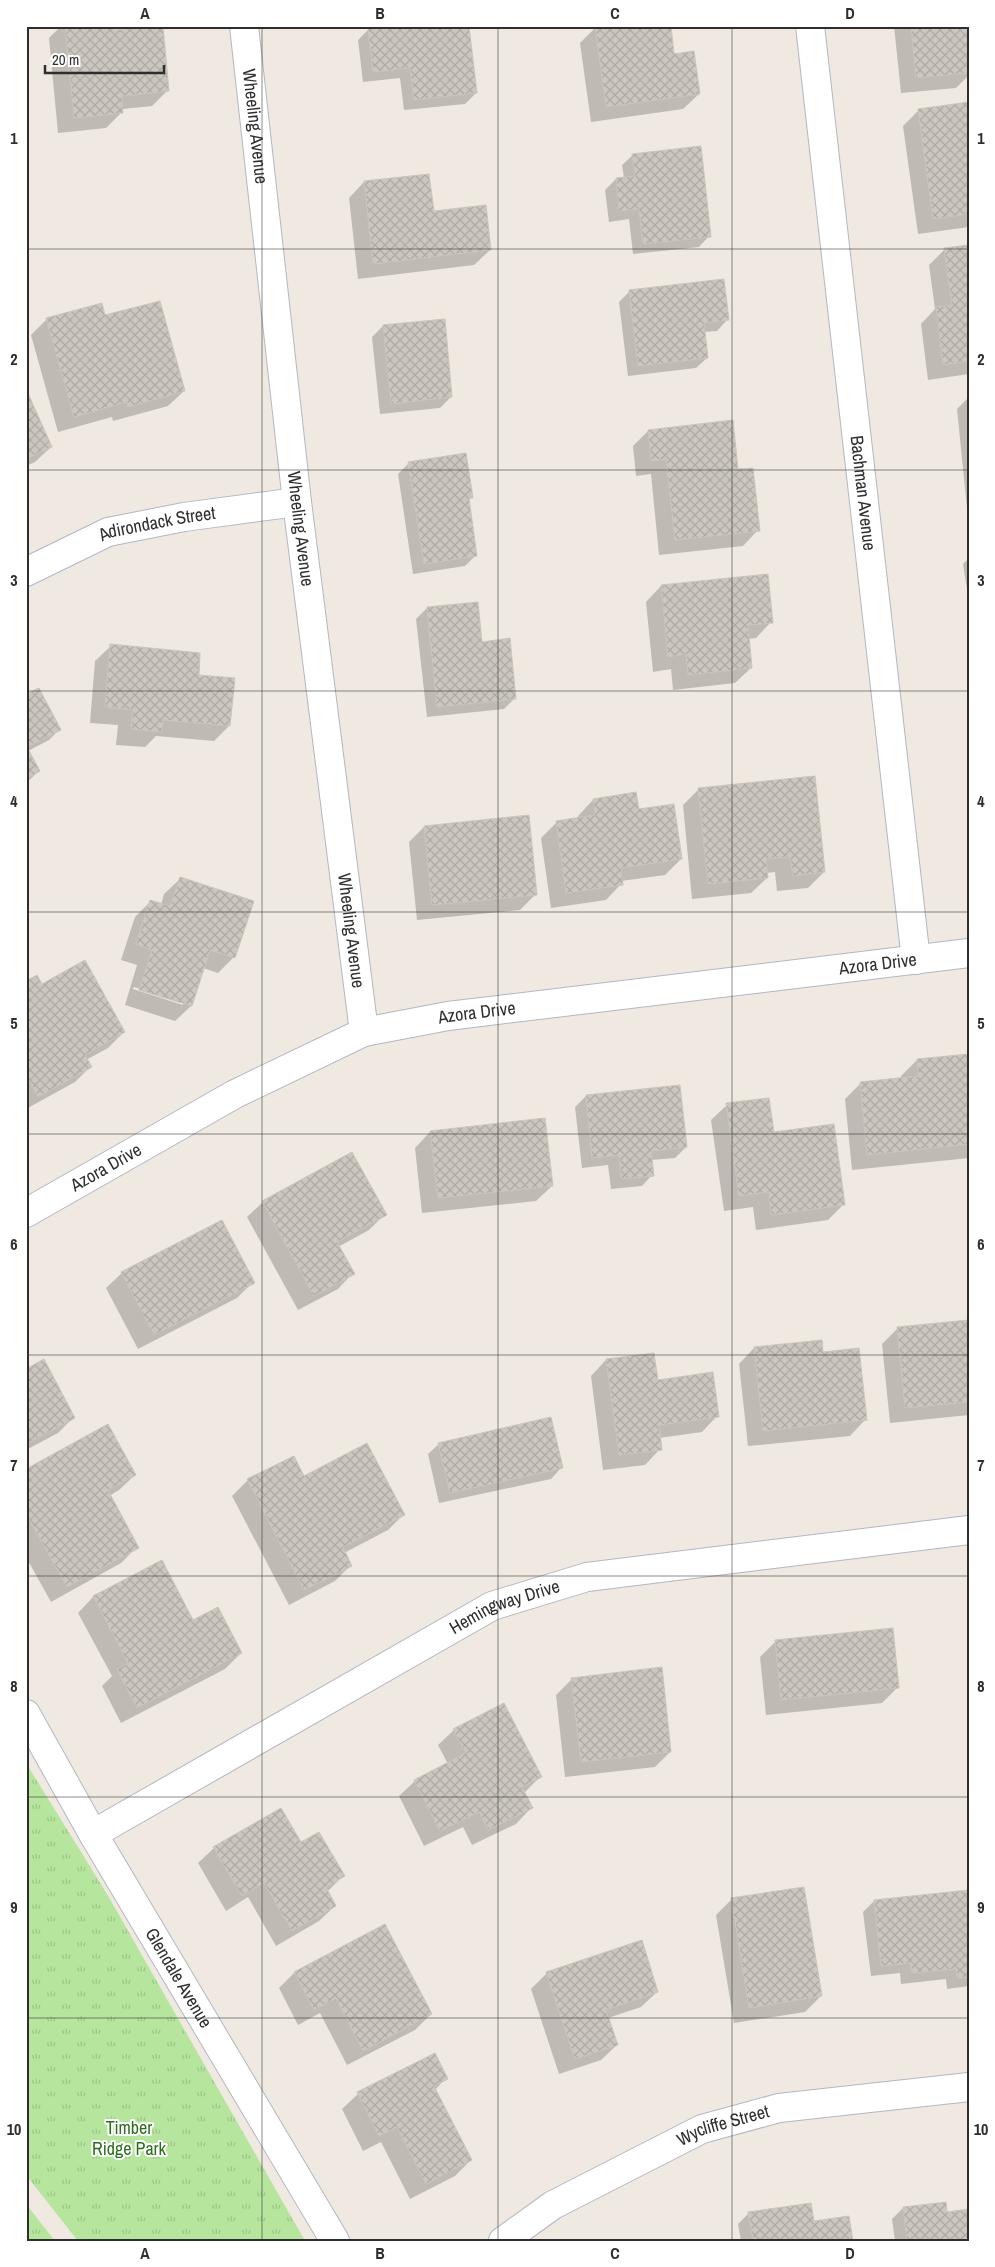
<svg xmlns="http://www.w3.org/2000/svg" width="995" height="2267" viewBox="0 0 995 2267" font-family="'Archivo Narrow',sans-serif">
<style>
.park{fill:url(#park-tufts)}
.shadow{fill:#0003;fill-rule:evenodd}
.building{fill:url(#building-cross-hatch);stroke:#cbc5ba}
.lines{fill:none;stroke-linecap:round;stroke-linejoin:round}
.minor-casing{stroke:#b4b7c1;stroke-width:30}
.minor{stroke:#fff;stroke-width:28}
.grid{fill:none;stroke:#2e2e2e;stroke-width:1;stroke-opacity:0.55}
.labels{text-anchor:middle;stroke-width:4;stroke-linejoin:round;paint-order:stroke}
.street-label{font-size:18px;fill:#2e2e2e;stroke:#fff}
.park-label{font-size:18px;fill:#2c6e1b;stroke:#fff}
.neatline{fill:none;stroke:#2e2e2e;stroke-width:2}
.grid-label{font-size:16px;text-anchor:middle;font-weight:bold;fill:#2e2e2e}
</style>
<defs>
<pattern id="park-tufts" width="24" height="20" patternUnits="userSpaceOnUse" patternTransform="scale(1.25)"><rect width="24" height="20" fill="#b6e59e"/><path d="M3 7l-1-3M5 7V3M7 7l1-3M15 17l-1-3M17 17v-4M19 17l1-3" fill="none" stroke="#9dc588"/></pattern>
<pattern id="building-cross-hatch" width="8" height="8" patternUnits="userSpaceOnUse" patternTransform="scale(1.25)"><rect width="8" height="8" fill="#cbc7bf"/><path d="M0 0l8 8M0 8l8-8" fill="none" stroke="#afaba4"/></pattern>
</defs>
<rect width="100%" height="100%" fill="#efe9e1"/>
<!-- park -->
<g class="park">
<polygon points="26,1763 107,1894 305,2241 78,2241 26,2175"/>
<polygon points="26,2204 55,2241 26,2241"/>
</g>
<!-- shadow -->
<g class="shadow">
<polygon points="61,26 113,26 114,31 161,26 168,90 152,106 122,109 122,112 106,128 58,133 49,38"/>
<polygon points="894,26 967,26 969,75 956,88 901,93"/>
<polygon points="596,27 673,55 699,94 683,109 591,122 580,43"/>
<polygon points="369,29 476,93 465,104 404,110 400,78 363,82 358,40"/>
<polygon points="969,104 969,227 918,234 903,126 919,110"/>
<polygon points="633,155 709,236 699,247 633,254 629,219 609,222 605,190 616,179 624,178 622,165"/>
<polygon points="364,182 433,212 490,250 474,265 358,279 349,198"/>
<polygon points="969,246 969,374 928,380 921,324 935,309 929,265 945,249"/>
<polygon points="630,291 727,320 717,331 704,332 707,358 696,368 628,376 619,302"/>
<polygon points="105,317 184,391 168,406 113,421 112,417 58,432 31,335 47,319"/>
<polygon points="383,326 451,397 440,408 380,414 372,337"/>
<polygon points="26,392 51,447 35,462 26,466"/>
<polygon points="969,397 969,518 968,518 957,409"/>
<polygon points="648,431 737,471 758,530 743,546 659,555 651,474 636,476 633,446"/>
<polygon points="409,463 471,498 468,501 476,555 465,566 413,574 398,474"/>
<polygon points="969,558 969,602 963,564"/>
<polygon points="661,586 771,622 756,638 748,639 751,668 735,683 673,690 671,669 653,672 646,602"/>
<polygon points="427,608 481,643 515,698 504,709 427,717 416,619"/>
<polygon points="111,646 197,676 229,726 214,741 156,736 145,747 116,745 118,725 90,723 95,661"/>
<polygon points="26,695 59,730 49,740 28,751 39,771 26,783"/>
<polygon points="699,789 824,872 808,888 777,891 775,872 766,873 767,878 751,893 692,899 683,805"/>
<polygon points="593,800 638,811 681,859 665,875 621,881 621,884 606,900 551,908 541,838 557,822 578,819 578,816"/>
<polygon points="424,827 535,895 520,910 417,920 409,842"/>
<path d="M180 879 234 957 218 973 203 968 191 1006 175 1021 125 1005 137 965 121 960 135 917 151 901 161 905 164 894ZM134 987 183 1002V1005L133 989Z"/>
<polygon points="26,983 41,985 124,1032 108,1048 86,1060 90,1067 75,1082 26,1109"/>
<polygon points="969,1055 969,1158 852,1170 845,1099 861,1083 902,1079 901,1076 917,1060"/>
<polygon points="586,1096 686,1147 675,1158 651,1160 652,1175 642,1186 611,1189 608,1165 582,1168 575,1107"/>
<polygon points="727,1105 772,1133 844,1204 828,1220 756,1230 753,1207 724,1211 711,1120"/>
<polygon points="430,1132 552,1186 536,1201 422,1213 415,1148"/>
<polygon points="263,1202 385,1214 369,1230 338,1247 353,1273 338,1289 298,1310 247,1217"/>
<polygon points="122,1273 253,1282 237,1298 138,1349 106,1288"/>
<polygon points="969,1321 969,1415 890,1423 882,1344 898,1328"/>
<polygon points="754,1348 822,1353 865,1420 850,1436 748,1446 739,1364"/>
<polygon points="606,1360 657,1381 717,1416 702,1432 659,1438 660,1449 645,1465 603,1470 591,1376"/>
<polygon points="26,1370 74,1417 58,1433 26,1450"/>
<polygon points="439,1444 561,1468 551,1479 439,1503 428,1454"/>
<polygon points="26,1471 135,1475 119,1490 109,1496 137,1547 121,1563 51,1602 26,1557"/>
<polygon points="304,1477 403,1515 388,1530 344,1553 351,1565 335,1581 289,1605 232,1496 248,1480"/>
<polygon points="162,1562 193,1622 241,1653 225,1669 121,1723 102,1686 112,1676 78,1613 93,1597"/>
<polygon points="776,1641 898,1687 882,1703 766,1715 760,1657"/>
<polygon points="572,1679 670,1752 655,1767 565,1777 556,1695"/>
<polygon points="454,1730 540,1777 524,1793 531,1808 516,1824 472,1845 463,1827 424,1846 399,1796 415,1781 448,1764 438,1745"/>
<polygon points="301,1844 343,1876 327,1892 335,1906 319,1921 276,1946 248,1897 226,1911 198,1863 214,1848"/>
<polygon points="969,1891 969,1986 947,1989 946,1979 901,1984 900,1973 871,1976 863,1912 874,1901"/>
<polygon points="731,1900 821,1996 805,2012 734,2023 716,1915"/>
<polygon points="294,1973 431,2014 415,2030 347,2065 320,2013 298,2025 279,1988"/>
<polygon points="547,1973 657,1992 641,2007 608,2018 617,2045 601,2060 559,2074 531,1989"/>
<polygon points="434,2055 446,2078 435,2090 471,2160 455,2176 410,2199 381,2142 363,2151 342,2109 358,2094"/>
<polygon points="903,2208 969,2241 895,2241 892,2219"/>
<polygon points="749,2213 813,2222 851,2241 741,2241 738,2224"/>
</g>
<!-- building -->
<g class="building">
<polygon points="65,26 114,26 115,30 163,26 169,91 122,96 123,113 74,118"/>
<polygon points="382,26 469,26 477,93 414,100 410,68 373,72 368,28"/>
<polygon points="595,26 671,26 674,54 694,51 700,94 606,107"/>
<polygon points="911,26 969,26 969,73 916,78"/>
<polygon points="969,102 969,214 933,219 918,109"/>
<polygon points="701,146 711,237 643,244 639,209 619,211 616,178 635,176 632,154"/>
<polygon points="429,174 434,211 486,205 491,250 373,264 364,181"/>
<polygon points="969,245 969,361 943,365 936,307 952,305 944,248"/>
<polygon points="724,279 729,320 704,323 708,358 638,366 629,290"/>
<polygon points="160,301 185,391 128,407 127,402 74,417 46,318 102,303 105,315"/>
<polygon points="445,319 452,397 391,404 383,325"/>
<polygon points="26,389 52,447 26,459"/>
<polygon points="733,420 738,469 753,468 760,531 675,540 666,459 651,461 648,430"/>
<polygon points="466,453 473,498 469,498 477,556 424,564 408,462"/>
<polygon points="768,574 773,623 748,625 752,668 688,675 686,654 668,657 661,585"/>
<polygon points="478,602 482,642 510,638 516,699 437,707 427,607"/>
<polygon points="110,644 200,653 199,675 235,678 230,726 163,720 162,732 131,729 133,710 105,707"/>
<polygon points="39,688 61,730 27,747 40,771 26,779 26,694"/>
<polygon points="815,776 825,872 793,876 790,857 766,859 768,878 708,884 698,788"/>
<polygon points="636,792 639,809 674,804 682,859 621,868 623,885 566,893 556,821 595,815 593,799"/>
<polygon points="529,815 537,895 432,905 424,826"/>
<polygon points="180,877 254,901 235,958 210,950 192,1006 139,990 152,950 136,944 150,900 170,906"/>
<polygon points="85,960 125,1032 85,1055 92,1067 38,1097 26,1075 26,981 37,975 42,984"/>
<polygon points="969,1054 969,1144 867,1155 860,1082 918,1076 917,1059"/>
<polygon points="680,1085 687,1147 651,1151 654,1176 621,1179 619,1155 592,1158 586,1095"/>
<polygon points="769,1098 774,1132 834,1124 845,1205 771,1215 769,1192 739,1196 726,1103"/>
<polygon points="545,1118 553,1186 438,1198 430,1131"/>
<polygon points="352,1152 387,1215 337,1242 355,1274 314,1296 262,1201"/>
<polygon points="222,1220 255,1283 154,1335 121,1272"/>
<polygon points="969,1320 969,1402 905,1408 897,1327"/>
<polygon points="822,1340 823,1352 859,1348 867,1420 763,1431 754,1347"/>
<polygon points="654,1353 658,1380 713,1372 719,1417 659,1425 662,1450 619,1455 606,1359"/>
<polygon points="44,1359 75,1418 26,1444 26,1369"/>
<polygon points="551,1417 563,1468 450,1493 438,1443"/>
<polygon points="108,1424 136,1475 108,1490 139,1548 67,1587 26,1514 26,1469"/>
<polygon points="367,1443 405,1515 343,1547 352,1566 304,1590 247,1479 294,1456 304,1476"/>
<polygon points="162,1560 193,1620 218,1607 242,1653 137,1708 117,1669 128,1663 93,1596"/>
<polygon points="893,1628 899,1688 781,1700 775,1640"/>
<polygon points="662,1667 671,1752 581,1762 571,1678"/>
<polygon points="504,1703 542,1777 522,1787 533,1808 488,1830 479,1812 440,1831 414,1780 466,1753 453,1729"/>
<polygon points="281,1808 301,1842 319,1832 345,1876 326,1887 336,1906 292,1931 264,1883 242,1896 213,1847"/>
<polygon points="804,1887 822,1996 749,2008 731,1898"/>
<polygon points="969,1890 969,1977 957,1978 956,1969 912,1973 910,1963 881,1966 874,1900"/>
<polygon points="385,1924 432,2014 363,2051 336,1998 314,2010 294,1972"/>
<polygon points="642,1940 658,1992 606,2010 618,2045 575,2059 546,1972"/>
<polygon points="435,2053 448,2079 434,2086 472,2160 426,2184 397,2127 379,2136 357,2092"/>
<polygon points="946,2202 947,2212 969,2209 969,2241 907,2241 903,2207"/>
<polygon points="811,2203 814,2221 849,2216 853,2241 753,2241 748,2212"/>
</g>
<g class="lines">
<!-- minor casing -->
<g class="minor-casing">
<g id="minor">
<path id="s1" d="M244 26 297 502 364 1032"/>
<path id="s2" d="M810 26 916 960"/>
<path id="s3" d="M26 572 108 532 184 517 297 502"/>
<path id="s4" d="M26 1213 235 1094 364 1032 448 1016 969 953"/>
<path id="s5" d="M26 1714 93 1834 335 2241"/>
<path id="s6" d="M93 1834 492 1606 587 1577 969 1530"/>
<path id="s7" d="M503 2241 553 2205 702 2129 779 2108 969 2087"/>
</g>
</g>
<!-- minor -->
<use href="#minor" class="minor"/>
</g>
<!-- grid -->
<path class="grid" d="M262 26V2241M498 26V2241M732 26V2241M26 249H969M26 470H969M26 691H969M26 912H969M26 1134H969M26 1355H969M26 1576H969M26 1797H969M26 2018H969"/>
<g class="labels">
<!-- street labels -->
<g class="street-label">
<text dy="6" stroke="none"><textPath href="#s1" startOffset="101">Wheeling Avenue</textPath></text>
<text dy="6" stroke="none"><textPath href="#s2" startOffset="470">Bachman Avenue</textPath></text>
<text dy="6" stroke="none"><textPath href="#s3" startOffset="141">Adirondack Street</textPath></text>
<text dy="6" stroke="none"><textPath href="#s1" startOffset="506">Wheeling Avenue</textPath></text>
<text dy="6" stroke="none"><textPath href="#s1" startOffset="911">Wheeling Avenue</textPath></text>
<text dy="6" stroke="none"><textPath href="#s4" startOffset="902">Azora Drive</textPath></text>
<text dy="6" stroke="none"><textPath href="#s4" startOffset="498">Azora Drive</textPath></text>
<text dy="6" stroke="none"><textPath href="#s4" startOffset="92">Azora Drive</textPath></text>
<text dy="6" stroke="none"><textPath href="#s6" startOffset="471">Hemingway Drive</textPath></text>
<text dy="6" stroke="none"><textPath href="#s5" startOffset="305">Glendale Avenue</textPath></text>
<text dy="6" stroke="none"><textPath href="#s7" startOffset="250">Wycliffe Street</textPath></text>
</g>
<!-- park labels -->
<g class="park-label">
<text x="129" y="2134">Timber<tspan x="129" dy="21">Ridge Park</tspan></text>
</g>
</g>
<!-- border -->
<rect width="995" height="2267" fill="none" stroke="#ffffff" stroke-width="55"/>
<!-- scale -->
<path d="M45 65v8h119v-8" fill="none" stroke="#2e2e2e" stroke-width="2.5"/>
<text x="52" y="65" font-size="15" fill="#2e2e2e" stroke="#ffffff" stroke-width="4" paint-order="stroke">20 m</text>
<rect x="28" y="28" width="940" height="2212" class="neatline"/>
<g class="grid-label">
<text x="145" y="19">A</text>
<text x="380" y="19">B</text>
<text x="615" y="19">C</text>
<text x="850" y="19">D</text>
<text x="14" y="144">1</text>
<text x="981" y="144">1</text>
<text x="14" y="365">2</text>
<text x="981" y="365">2</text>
<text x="14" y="586">3</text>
<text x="981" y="586">3</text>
<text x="14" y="807">4</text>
<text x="981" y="807">4</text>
<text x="14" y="1029">5</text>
<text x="981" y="1029">5</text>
<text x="14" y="1250">6</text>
<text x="981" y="1250">6</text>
<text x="14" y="1471">7</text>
<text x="981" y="1471">7</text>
<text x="14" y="1692">8</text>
<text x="981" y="1692">8</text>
<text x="14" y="1913">9</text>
<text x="981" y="1913">9</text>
<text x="14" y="2135">10</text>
<text x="981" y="2135">10</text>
<text x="145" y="2259">A</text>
<text x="380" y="2259">B</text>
<text x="615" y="2259">C</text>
<text x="850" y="2259">D</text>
</g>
</svg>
